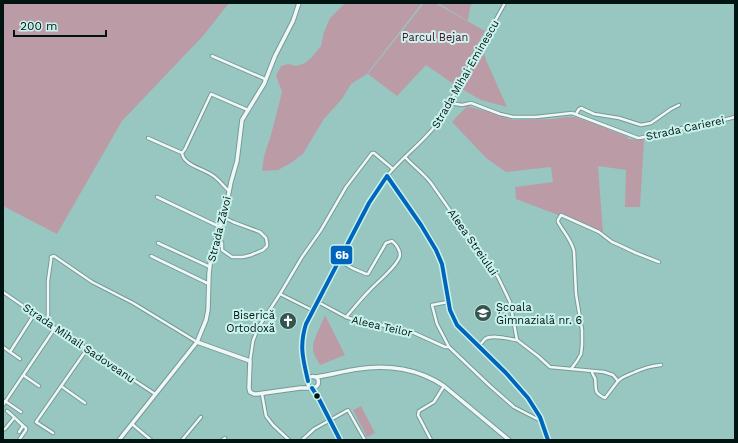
<svg xmlns="http://www.w3.org/2000/svg" width="738" height="443" viewBox="0 0 738 443" font-family="'Work Sans',sans-serif">
<style>
.green{fill:#bb9ca6}
.lines{fill:none;stroke-linecap:round;stroke-linejoin:round}
.minor-casing{stroke:#749b96;stroke-width:4.5}
.tertiary-casing{stroke:#749b96;stroke-width:5.5}
.minor{stroke:#f0f7f6;stroke-width:2.5}
.tertiary{stroke:#f0f7f6;stroke-width:3.5}
.bus-1-casing{stroke:#caf3ed;stroke-width:7}
.bus-1{stroke:#0065bd;stroke-width:4}
.bus-dot{fill:#001411;stroke:#caf3ed;stroke-width:1.5}
.labels{text-anchor:middle;stroke-width:4;stroke-linejoin:round;paint-order:stroke}
.park-label{font-size:11px;fill:#550925;stroke:#caf3ed}
.street-label{font-size:11px;fill:#001411;stroke:#caf3ed}
.poi-label{font-size:11px;fill:#001411;stroke:#caf3ed;text-anchor:start}
.line-badge{stroke:#caf3ed;stroke-width:1.5}
.badge-label{font-size:11px;text-anchor:middle;font-weight:bold;fill:#fff}
</style>
<rect width="100%" height="100%" fill="#98c7c1"/>
<!-- green -->
<g class="green">
<polygon points="3,3 229,3 203,36 122,121 57,234 3,206"/>
<polygon points="345,3 422,3 367,74 351,84 342,99 324,119 313,137 303,154 291,163 278,170 262,171 264,156 271,135 282,92 276,76 281,66 288,64 296,66 305,63 311,58 321,46 324,32 330,18"/>
<polygon points="424,3 435,3 485,31 455,85 426,65 397,96 368,74"/>
<polygon points="438,3 472,3 470,8 468,21"/>
<polygon points="482,48 486,60 507,107 481,100 460,88"/>
<path d="M467 106 489 112 512 120 553 119 565 117H575L587 121 628 137V139L644 140 640 207H625L626 170 598 166 603 232 516 199 515 187 553 182 551 167 506 172 486 158 452 122C457 116 462 112 467 106Z"/>
<path d="M325 315 345 355 320 365C317 360 314 355 313 350 312 340 322 324 325 315Z"/>
<polygon points="361,406 375,433 367,437 353,410"/>
</g>
<g class="lines">
<!-- minor casing -->
<g class="minor-casing">
<g id="minor">
<polyline points="212,56 265,79"/>
<path d="M450 103 462 105 471 103 500 114 513 117H536L572 113 638 138C646 138 653 133 660 132 685 128 710 124 735 117"/>
<polyline points="576,114 579,109 581,108 594,114 619,118 641,125 651,123 671,109 679,105"/>
<path d="M148 138 182 153C183 165 204 169 212 175 219 179 223 186 229 191"/>
<polyline points="182,153 185,149 211,94 248,110"/>
<path d="M405 157C413 166 423 173 431 183L461 226 498 277 510 302 517 340C509 339 492 334 485 339 483 341 481 344 479 346"/>
<path d="M387 176C403 156 425 141 440 120L505 3"/>
<polyline points="157,197 220,227"/>
<polyline points="216,239 221,241 222,243 222,250 232,257 243,257 251,255 263,250 267,246 267,243 266,238 260,232 233,222 223,217"/>
<polyline points="158,243 210,267"/>
<polyline points="151,256 209,284"/>
<path d="M339 260 352 268 366 274H368L386 243 392 241C396 244 400 250 400 255 399 265 376 283 369 291 361 299 354 308 346 317"/>
<polyline points="3,292 55,328 155,394"/>
<polyline points="280,294 312,310"/>
<polyline points="318,302 346,317 358,321 377,324 412,332 445,347 449,347"/>
<polyline points="448,302 432,305 437,324 449,347 490,386 514,407 541,421"/>
<polyline points="46,322 48,315 48,281 51,260 51,257 54,256 92,282 133,303 197,342"/>
<path d="M517 340 538 356 550 367 604 372 613 375 618 381C623 376 629 375 635 372 645 368 650 366 661 365"/>
<polyline points="3,347 20,359"/>
<polyline points="10,352 35,313"/>
<polyline points="250,361 253,341 258,328 280,294 302,257 321,230 346,187 372,153 374,153 393,169"/>
<path d="M571 369 577 361 581 354 582 345V330L576 294 574 251C571 239 564 233 558 222V220L561 215 599 232 612 242 619 245 636 253 659 262"/>
<path d="M592 372C592 373 594 377 595 378 597 389 592 392 605 398L618 381"/>
<polyline points="23,375 39,386"/>
<polyline points="61,386 85,403"/>
<polyline points="262,394 266,416 273,425 289,440"/>
<polyline points="5,401 21,412"/>
<polyline points="3,405 55,328"/>
<path d="M7 411C14 416 19 423 26 428V430L19 440"/>
<polyline points="132,424 151,440"/>
<polyline points="3,430 5,429 14,418"/>
<polyline points="19,432 23,426"/>
<polyline points="53,433 36,422 87,349"/>
<polyline points="182,440 201,417"/>
<polyline points="222,440 225,438"/>
<polyline points="302,440 314,429 348,410 365,440"/>
<polyline points="431,440 418,415 419,411 434,402 444,386"/>
</g>
</g>
<!-- tertiary casing -->
<g class="tertiary-casing">
<g id="tertiary">
<polyline points="197,342 250,361 249,388 250,392 254,394 257,394 300,388 311,388"/>
<circle cx="313" cy="382" r="5.5"/>
<path d="M316 377C330 375 344 371 358 369 388 364 419 369 444 386L509 440"/>
<path d="M308 381C303 359 298 347 306 324L369 203 387 176C400 195 414 213 426 232 431 240 436 248 439 256 447 277 445 307 457 325 470 338 484 351 497 364 521 388 540 406 548 440"/>
<polyline points="312,388 319,399 340,440"/>
<polyline points="119,440 197,342 206,320 208,310 209,274 211,256 215,242 225,212 231,182 237,161 242,120 264,84 275,56 293,21 299,3"/>
</g>
</g>
<!-- minor -->
<use href="#minor" class="minor"/>
<!-- tertiary -->
<use href="#tertiary" class="tertiary"/>
<!-- bus-1 casing -->
<g class="bus-1-casing">
<g id="bus-1">
<path d="M308 381C303 359 299 346 306 324L369 203 387 176 421 225 436 250 442 264 450 310 457 325 506 373 528 398 540 417 548 440"/>
<polyline points="312,388 319,399 340,440"/>
</g>
</g>
<!-- bus-1 -->
<use href="#bus-1" class="bus-1"/>
</g>
<!-- icons -->
<defs>
<g id="school-disc" transform="scale(0.9)"><circle r="9.5" fill="#35534f" stroke="#caf3ed"/><path d="M0-5L7-2L0 1L-7-2ZM-4 1L0 2.5L4 1V4Q0 6-4 4Z" fill="#fff"/></g>
<g id="church-disc" transform="scale(0.9)"><circle r="9.5" fill="#35534f" stroke="#caf3ed"/><path d="M-1.2-6h2.4v3.5h3.3v2.4h-3.3V6h-2.4V-.1h-3.3v-2.4h3.3Z" fill="#fff"/></g>
</defs>
<g fill-rule="evenodd">
<use href="#school-disc" x="483" y="313"/>
<use href="#church-disc" x="288" y="321"/>
</g>
<!-- markers -->
<circle class="bus-dot" cx="317" cy="396" r="3.5"/>
<g class="labels">
<!-- park labels -->
<g class="park-label">
<text x="435" y="41">Parcul Bejan</text>
</g>
<!-- street labels -->
<g class="street-label">
<text transform="translate(465 74) rotate(-60)" y="4">Strada Mihai Eminescu</text>
<text transform="translate(685 128) rotate(-12)" y="4">Strada Carierei</text>
<text transform="translate(219 229) rotate(-76)" y="4">Strada Zăvoi</text>
<text transform="translate(473 242) rotate(55)" y="4">Aleea Streiului</text>
<text transform="translate(382 326) rotate(13)" y="4">Aleea Teilor</text>
<text transform="translate(79 343) rotate(34)" y="4">Strada Mihail Sadoveanu</text>
</g>
<!-- poi labels -->
<g class="poi-label">
<text x="496" y="311">Școala<tspan x="496" dy="13">Gimnazială nr. 6</tspan></text>
<text x="275" y="319" text-anchor="end">Biserică<tspan x="275" dy="13">Ortodoxă</tspan></text>
</g>
</g>
<rect class="line-badge" x="330" y="245" width="23" height="20" rx="4" fill="#0065bd"/>
<g class="badge-label">
<text x="342" y="259">6b</text>
</g>
<!-- border -->
<rect width="738" height="443" fill="none" stroke="#001411" stroke-width="8"/>
<!-- scale -->
<path d="M14 30v6h92v-6" fill="none" stroke="#001411" stroke-width="2"/>
<text x="20" y="30" font-size="12" fill="#001411" stroke="#caf3ed" stroke-width="3" paint-order="stroke">200 m</text>
</svg>
